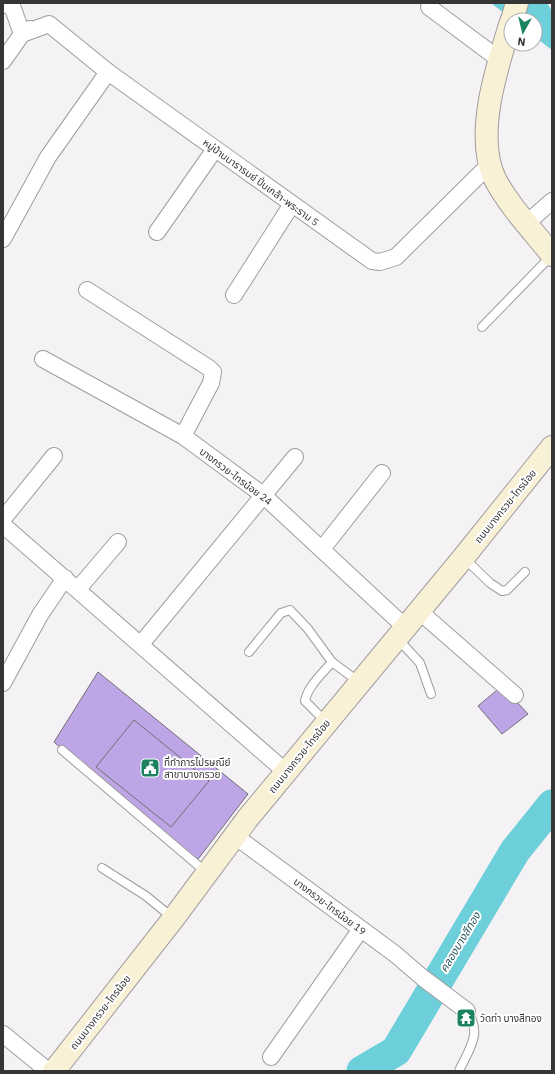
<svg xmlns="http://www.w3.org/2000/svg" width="555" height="1074" viewBox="0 0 555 1074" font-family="'IBM Plex Sans','Noto Sans Thai',sans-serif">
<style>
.water{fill:#6dcfd9}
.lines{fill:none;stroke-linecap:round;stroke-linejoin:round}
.river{stroke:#6dcfd9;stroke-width:31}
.building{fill:#bea6e6;stroke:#716f73}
.service-casing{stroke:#9f9c9f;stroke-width:10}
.minor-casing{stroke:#9f9c9f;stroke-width:18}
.secondary-casing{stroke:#9f9c9f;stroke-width:24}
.service{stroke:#fff;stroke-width:8}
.minor{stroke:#fff;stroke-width:16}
.secondary{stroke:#f9f1d5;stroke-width:22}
.labels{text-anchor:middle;stroke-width:4;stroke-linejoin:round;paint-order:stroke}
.street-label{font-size:10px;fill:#363536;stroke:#fff}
.poi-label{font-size:10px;fill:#363536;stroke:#fff;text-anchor:start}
.water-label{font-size:11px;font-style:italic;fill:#285458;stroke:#fff}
</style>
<rect width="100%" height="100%" fill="#f5f2f5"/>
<!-- water -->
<polygon class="water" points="491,3 547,3 552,11 552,50 535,37 535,20 513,20"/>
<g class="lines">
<!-- river -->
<polyline class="river" points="362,1071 396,1051 515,851 552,805"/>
</g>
<!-- building -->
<g class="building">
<polygon points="98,672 248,794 195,863 54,742"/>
<polygon points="502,686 528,714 502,734 478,706"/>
<polygon points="134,720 209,781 171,827 96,767"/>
</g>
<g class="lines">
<!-- service casing -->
<g class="service-casing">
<g id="service">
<polyline points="482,327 551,256"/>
<polyline points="464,558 490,583 502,591 507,590 525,572"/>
<polyline points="397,638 420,663 431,694"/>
<polyline points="249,652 281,613 290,610 308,629 332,662"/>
<path d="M326 722 305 701C307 687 323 673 332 662L359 682"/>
<polyline points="62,750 207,873"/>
<polyline points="102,868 146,896 173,918"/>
<path d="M459 1071C469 1049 483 1033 467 1011"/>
</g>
</g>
<!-- minor casing -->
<g class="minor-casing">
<g id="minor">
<polyline points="3,5 11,3 22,34 49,24 108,72 372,261 380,262 396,257 490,164"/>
<polyline points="429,7 500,60"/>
<polyline points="3,61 22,34 30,29"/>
<polyline points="527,223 552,201"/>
<polyline points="157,232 215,149"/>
<polyline points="3,239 48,157 108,72"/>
<polyline points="87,290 209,368 213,372 211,383 183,436"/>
<polyline points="234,295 292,204"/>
<polyline points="43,359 183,436 263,495 405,627"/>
<polyline points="3,519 54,456"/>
<polyline points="3,525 286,772"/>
<polyline points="322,549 382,473"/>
<polyline points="78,589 118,542"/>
<polyline points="419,611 515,695"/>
<polyline points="141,644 295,457"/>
<polyline points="3,683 40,615 65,578"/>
<polyline points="235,836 395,954 423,978 467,1011"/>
<polyline points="3,1034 48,1071"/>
<polyline points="271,1057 361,929"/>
</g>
</g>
<!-- secondary casing -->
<g class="secondary-casing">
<g id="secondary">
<polyline points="512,20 517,3"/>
<path d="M511 22C497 66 474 136 495 179 509 206 534 232 552 255"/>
<polyline points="54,1071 173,919 248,818 463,558 552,447"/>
</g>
</g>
<!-- service -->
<use href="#service" class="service"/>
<!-- minor -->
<use href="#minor" class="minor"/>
<!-- secondary -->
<use href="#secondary" class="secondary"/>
</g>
<!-- icons -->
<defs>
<g id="civic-square" transform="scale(1)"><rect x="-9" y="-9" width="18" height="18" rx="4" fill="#1d835e" stroke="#fff"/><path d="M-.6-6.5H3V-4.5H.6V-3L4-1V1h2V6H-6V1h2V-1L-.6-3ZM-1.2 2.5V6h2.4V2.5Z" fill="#fff"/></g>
<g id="temple-square" transform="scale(1)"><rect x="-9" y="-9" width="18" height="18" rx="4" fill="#1d835e" stroke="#fff"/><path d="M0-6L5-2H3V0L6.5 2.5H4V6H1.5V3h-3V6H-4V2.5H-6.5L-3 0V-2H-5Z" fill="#fff"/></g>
</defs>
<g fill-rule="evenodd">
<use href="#civic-square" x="150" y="768"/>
<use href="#temple-square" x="466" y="1018"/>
</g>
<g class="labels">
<!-- street labels -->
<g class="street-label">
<text transform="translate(261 182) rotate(36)" y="4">หมู่บ้านนารารมย์ ปิ่นเกล้า-พระราม 5</text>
<text transform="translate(236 476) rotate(37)" y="4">บางกรวย-ไทรน้อย 24</text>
<text transform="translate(505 506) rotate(-51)" y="4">ถนนบางกรวย-ไทรน้อย</text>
<text transform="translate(299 756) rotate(-51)" y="4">ถนนบางกรวย-ไทรน้อย</text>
<text transform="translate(330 906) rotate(37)" y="4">บางกรวย-ไทรน้อย 19</text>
<text transform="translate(100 1012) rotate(-52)" y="4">ถนนบางกรวย-ไทรน้อย</text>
</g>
<!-- poi labels -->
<g class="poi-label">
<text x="164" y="766">ที่ทำการไปรษณีย์<tspan x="164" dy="12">สาขาบางกรวย</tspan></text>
<text x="480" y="1022">วัดท่า บางสีทอง</text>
</g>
<!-- water labels -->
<g class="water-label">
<text transform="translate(460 942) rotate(-59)" y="4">คลองบางสีทอง</text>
</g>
</g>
<!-- border -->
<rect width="555" height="1074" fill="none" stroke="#363536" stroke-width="8"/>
<!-- north arrow -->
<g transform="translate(523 32) rotate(188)"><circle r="19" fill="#ffffff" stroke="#afaeaf"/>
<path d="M0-3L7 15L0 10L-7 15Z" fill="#1d835e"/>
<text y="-6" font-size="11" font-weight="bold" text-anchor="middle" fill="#363536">N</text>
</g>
</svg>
